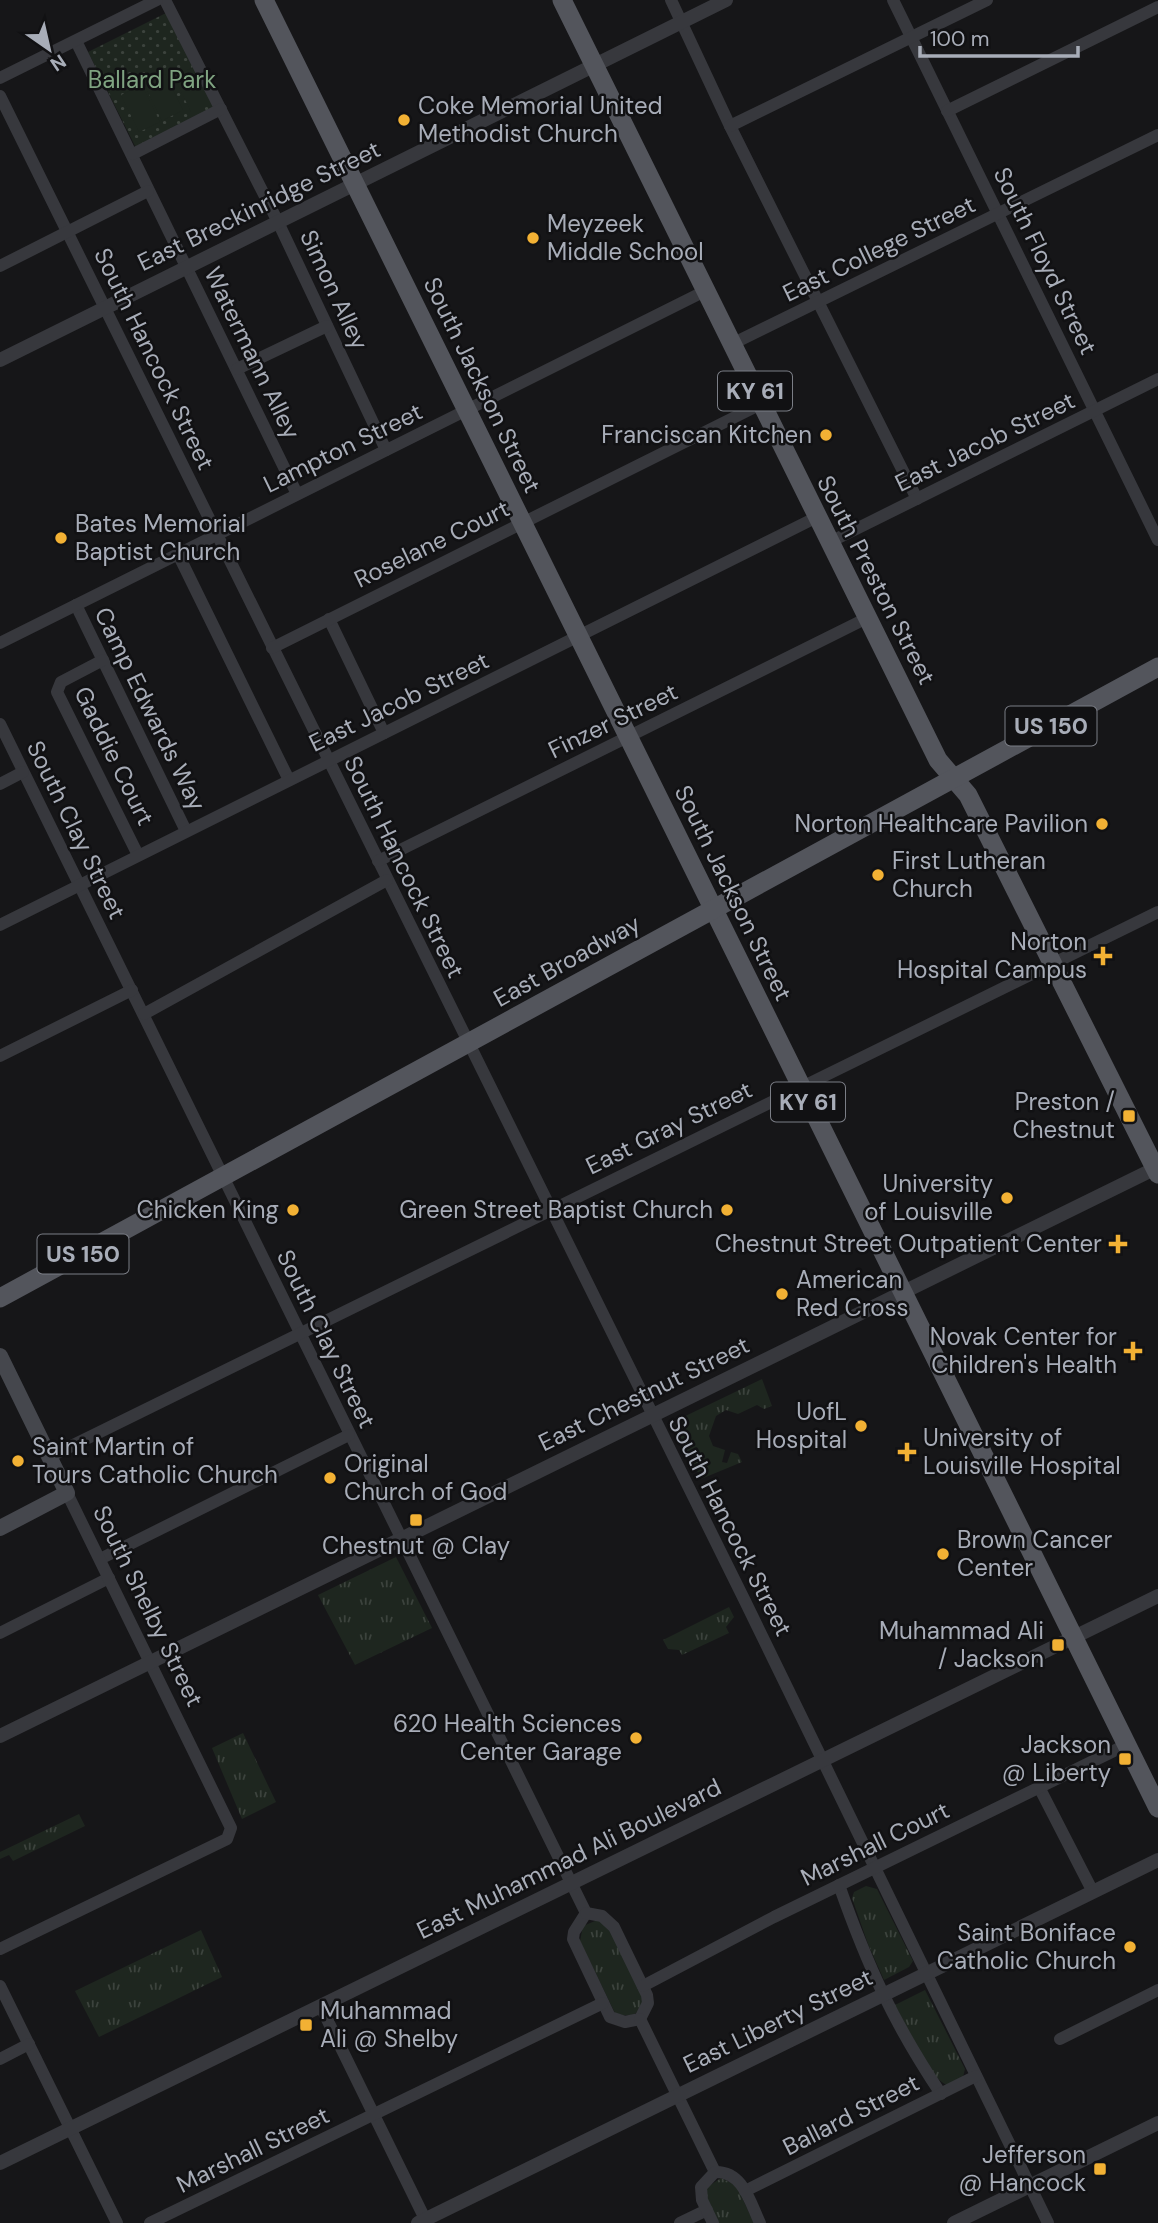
<svg xmlns="http://www.w3.org/2000/svg" width="1158" height="2223" viewBox="0 0 1158 2223" font-family="'DM Sans',sans-serif">
<style>
.grass{fill:url(#grass-tufts)}
.park{fill:url(#park-dots)}
.pitch{fill:#1e261f}
.lines{fill:none;stroke-linecap:round;stroke-linejoin:round}
.minor{stroke:#37383d;stroke-width:12}
.tertiary{stroke:#37383d;stroke-width:14}
.secondary{stroke:#45474d;stroke-width:16}
.primary{stroke:#53555c;stroke-width:19}
.poi-dot{fill:#f2b134;stroke:#111113;stroke-width:2.5}
.labels{text-anchor:middle;stroke-width:5;stroke-linejoin:round;paint-order:stroke}
.shield{fill:#111113;stroke:#7b7e86;stroke-width:2}
.shield-label{font-size:23px;font-weight:bold;fill:#a8adb8}
.park-label{font-size:24px;fill:#7fa381;stroke:#111113}
.poi-label{font-size:24px;fill:#a8adb8;stroke:#111113;text-anchor:end}
.street-label{font-size:24px;fill:#a8adb8;stroke:#111113}
</style>
<defs>
<pattern id="grass-tufts" width="24" height="20" patternUnits="userSpaceOnUse" patternTransform="scale(1.75)"><rect width="24" height="20" fill="#1e261f"/><path d="M3 7l-1-3M5 7V3M7 7l1-3M15 17l-1-3M17 17v-4M19 17l1-3" fill="none" stroke="#3c433d"/></pattern>
<pattern id="park-dots" width="8" height="8" patternUnits="userSpaceOnUse" patternTransform="scale(1.75)"><rect width="8" height="8" fill="#1e261f"/><path d="M2 2h.1M6 6h.1" fill="none" stroke="#3c433d" stroke-width="1.8" stroke-linecap="round"/></pattern>
</defs>
<rect width="100%" height="100%" fill="#161618"/>
<!-- grass -->
<g class="grass">
<polygon points="762,1379 772,1406 764,1409 757,1405 738,1414 726,1410 716,1416 709,1436 713,1446 725,1450 722,1462 727,1463 731,1452 738,1454 742,1462 701,1479 673,1422"/>
<polygon points="396,1557 432,1628 355,1665 318,1595"/>
<polygon points="729,1607 734,1617 726,1627 729,1633 682,1655 679,1650 668,1649 663,1640"/>
<polygon points="243,1733 276,1802 242,1819 212,1748"/>
<polygon points="79,1814 85,1826 13,1861 9,1855 0,1859 0,1852"/>
<polygon points="866,1886 877,1889 913,1961 909,1967 884,1980 868,1944 852,1898 854,1892"/>
<path d="M595 1921H601L609 1928 642 1996 643 2004C637 2017 628 2017 615 2013L580 1941 583 1926Z"/>
<polygon points="201,1930 222,1977 99,2037 75,1991"/>
<path d="M925 1990 965 2069 963 2077 947 2085C927 2077 905 2024 895 2005Z"/>
<polygon points="721,2178 736,2185 754,2223 719,2223 706,2198 706,2188"/>
</g>
<!-- park -->
<polygon class="park" points="168,12 216,108 136,148 88,52"/>
<!-- pitch -->
<g class="pitch">
<polygon points="193,67 211,102 191,112 174,77"/>
<polygon points="165,74 183,110 162,121 144,84"/>
<polygon points="142,85 160,122 139,132 121,95"/>
</g>
<g class="lines">
<!-- minor -->
<g class="minor">
<polyline points="165,0 278,222 386,450"/>
<polyline points="671,0 730,126 917,499"/>
<polyline points="893,0 1158,540"/>
<polyline points="76,41 297,494"/>
<polyline points="0,78 157,0"/>
<polyline points="0,96 744,1599 1048,2223"/>
<polyline points="947,111 1158,7"/>
<polyline points="730,126 987,0"/>
<polyline points="133,154 221,109"/>
<polyline points="0,266 148,191"/>
<polyline points="732,344 1158,135"/>
<polyline points="237,369 327,326"/>
<polyline points="830,542 1158,379"/>
<polyline points="178,554 289,780"/>
<polyline points="76,605 186,831"/>
<polyline points="329,619 384,733"/>
<polyline points="0,643 705,291"/>
<polyline points="272,648 761,404"/>
<polyline points="103,660 61,682 57,692 138,855"/>
<polyline points="0,724 586,1913"/>
<polyline points="0,784 23,772"/>
<polyline points="378,861 867,618"/>
<polyline points="0,925 817,517"/>
<polyline points="144,1014 387,880"/>
<polyline points="0,1056 132,990"/>
<polyline points="49,1457 1158,912"/>
<polyline points="100,1559 349,1435"/>
<polyline points="0,1633 109,1578"/>
<polyline points="1039,1787 1093,1892"/>
<path d="M839 1885C868 1967 893 2022 941 2094"/>
<polyline points="586,1913 574,1932 573,1939 610,2017 625,2022 640,2019"/>
<polyline points="586,1913 602,1916 614,1927 647,1995 648,2003 640,2019"/>
<polyline points="0,1949 227,1839 231,1828 67,1493"/>
<polyline points="0,1986 117,2223"/>
<polyline points="643,1986 774,1917 1128,1744"/>
<polyline points="321,2007 427,2223"/>
<polyline points="640,2019 715,2172"/>
<polyline points="1060,2039 1158,1990"/>
<polyline points="0,2059 29,2044"/>
<polyline points="745,2191 976,2076"/>
<polyline points="150,2223 603,2003"/>
<polyline points="680,2223 707,2210"/>
<path d="M713 2223 702 2200 701 2187 715 2172C743 2171 750 2202 760 2223"/>
</g>
<!-- tertiary -->
<g class="tertiary">
<polyline points="0,360 726,0"/>
<polyline points="0,1736 1158,1167"/>
<polyline points="0,2163 1158,1596"/>
<polyline points="418,2223 1158,1860"/>
<polyline points="954,2223 1158,2123"/>
</g>
<!-- secondary -->
<polyline class="secondary" points="0,1356 67,1493 0,1528"/>
<!-- primary -->
<g class="primary">
<polyline points="264,0 1158,1808"/>
<polyline points="562,0 938,760 968,795 1158,1174"/>
<polyline points="0,1298 1158,667"/>
</g>
</g>
<!-- markers -->
<g class="poi-dot">
<circle cx="404" cy="120" r="7"/>
<circle cx="533" cy="238" r="7"/>
<circle cx="826" cy="435" r="7"/>
<circle cx="61" cy="538" r="7"/>
<circle cx="1102" cy="824" r="7"/>
<circle cx="878" cy="875" r="7"/>
<path d="M1099.5 945.5h7v7h7v7h-7v7h-7v-7h-7v-7h7z"/>
<rect x="1122" y="1109" width="14" height="14" rx="3.5"/>
<circle cx="1007" cy="1198" r="7"/>
<circle cx="293" cy="1210" r="7"/>
<circle cx="727" cy="1210" r="7"/>
<path d="M1114.5 1233.5h7v7h7v7h-7v7h-7v-7h-7v-7h7z"/>
<circle cx="782" cy="1294" r="7"/>
<path d="M1129.5 1340.5h7v7h7v7h-7v7h-7v-7h-7v-7h7z"/>
<circle cx="861" cy="1426" r="7"/>
<path d="M903.5 1441.5h7v7h7v7h-7v7h-7v-7h-7v-7h7z"/>
<circle cx="18" cy="1461" r="7"/>
<circle cx="330" cy="1478" r="7"/>
<rect x="409" y="1513" width="14" height="14" rx="3.5"/>
<circle cx="943" cy="1554" r="7"/>
<rect x="1051" y="1638" width="14" height="14" rx="3.5"/>
<circle cx="636" cy="1738" r="7"/>
<rect x="1118" y="1752" width="14" height="14" rx="3.5"/>
<circle cx="1130" cy="1947" r="7"/>
<rect x="299" y="2018" width="14" height="14" rx="3.5"/>
<rect x="1093" y="2162" width="14" height="14" rx="3.5"/>
</g>
<g class="labels">
<!-- shield labels -->
<g class="shield">
<rect x="718" y="371.5" width="74" height="39" rx="5"/>
<rect x="1005.5" y="706.5" width="91" height="39" rx="5"/>
<rect x="771" y="1082.5" width="74" height="39" rx="5"/>
<rect x="37.5" y="1234.5" width="91" height="39" rx="5"/>
</g>
<g class="shield-label">
<text x="755" y="399">KY 61</text>
<text x="1051" y="734">US 150</text>
<text x="808" y="1110">KY 61</text>
<text x="83" y="1262">US 150</text>
</g>
<!-- park labels -->
<g class="park-label">
<text x="152" y="88">Ballard Park</text>
</g>
<!-- poi labels -->
<g class="poi-label">
<text x="418" y="114" text-anchor="start">Coke Memorial United<tspan x="418" dy="28">Methodist Church</tspan></text>
<text x="547" y="232" text-anchor="start">Meyzeek<tspan x="547" dy="28">Middle School</tspan></text>
<text x="812" y="443">Franciscan Kitchen</text>
<text x="75" y="532" text-anchor="start">Bates Memorial<tspan x="75" dy="28">Baptist Church</tspan></text>
<text x="1088" y="832">Norton Healthcare Pavilion</text>
<text x="892" y="869" text-anchor="start">First Lutheran<tspan x="892" dy="28">Church</tspan></text>
<text x="1087" y="950">Norton<tspan x="1087" dy="28">Hospital Campus</tspan></text>
<text x="1115" y="1110">Preston /<tspan x="1115" dy="28">Chestnut</tspan></text>
<text x="993" y="1192">University<tspan x="993" dy="28">of Louisville</tspan></text>
<text x="279" y="1218">Chicken King</text>
<text x="713" y="1218">Green Street Baptist Church</text>
<text x="1102" y="1252">Chestnut Street Outpatient Center</text>
<text x="796" y="1288" text-anchor="start">American<tspan x="796" dy="28">Red Cross</tspan></text>
<text x="1117" y="1345">Novak Center for<tspan x="1117" dy="28">Children's Health</tspan></text>
<text x="847" y="1420">UofL<tspan x="847" dy="28">Hospital</tspan></text>
<text x="923" y="1446" text-anchor="start">University of<tspan x="923" dy="28">Louisville Hospital</tspan></text>
<text x="32" y="1455" text-anchor="start">Saint Martin of<tspan x="32" dy="28">Tours Catholic Church</tspan></text>
<text x="344" y="1472" text-anchor="start">Original<tspan x="344" dy="28">Church of God</tspan></text>
<text x="957" y="1548" text-anchor="start">Brown Cancer<tspan x="957" dy="28">Center</tspan></text>
<text x="416" y="1554" text-anchor="middle">Chestnut @ Clay</text>
<text x="1044" y="1639">Muhammad Ali<tspan x="1044" dy="28">/ Jackson</tspan></text>
<text x="622" y="1732">620 Health Sciences<tspan x="622" dy="28">Center Garage</tspan></text>
<text x="1111" y="1753">Jackson<tspan x="1111" dy="28">@ Liberty</tspan></text>
<text x="1116" y="1941">Saint Boniface<tspan x="1116" dy="28">Catholic Church</tspan></text>
<text x="320" y="2019" text-anchor="start">Muhammad<tspan x="320" dy="28">Ali @ Shelby</tspan></text>
<text x="1086" y="2163">Jefferson<tspan x="1086" dy="28">@ Hancock</tspan></text>
</g>
<!-- street labels -->
<g class="street-label">
<text transform="translate(259 206) rotate(-26)" y="8">East Breckinridge Street</text>
<text transform="translate(879 249) rotate(-26)" y="8">East College Street</text>
<text transform="translate(1045 261) rotate(64)" y="8">South Floyd Street</text>
<text transform="translate(334 290) rotate(65)" y="8">Simon Alley</text>
<text transform="translate(252 353) rotate(64)" y="8">Watermann Alley</text>
<text transform="translate(154 359) rotate(64)" y="8">South Hancock Street</text>
<text transform="translate(482 385) rotate(64)" y="8">South Jackson Street</text>
<text transform="translate(985 442) rotate(-26)" y="8">East Jacob Street</text>
<text transform="translate(343 448) rotate(-26)" y="8">Lampton Street</text>
<text transform="translate(432 544) rotate(-26)" y="8">Roselane Court</text>
<text transform="translate(876 580) rotate(63)" y="8">South Preston Street</text>
<text transform="translate(399 702) rotate(-26)" y="8">East Jacob Street</text>
<text transform="translate(150 709) rotate(64)" y="8">Camp Edwards Way</text>
<text transform="translate(613 721) rotate(-26)" y="8">Finzer Street</text>
<text transform="translate(114 756) rotate(64)" y="8">Gaddie Court</text>
<text transform="translate(76 830) rotate(64)" y="8">South Clay Street</text>
<text transform="translate(404 867) rotate(64)" y="8">South Hancock Street</text>
<text transform="translate(733 893) rotate(64)" y="8">South Jackson Street</text>
<text transform="translate(567 961) rotate(-29)" y="8">East Broadway</text>
<text transform="translate(669 1128) rotate(-26)" y="8">East Gray Street</text>
<text transform="translate(326 1339) rotate(64)" y="8">South Clay Street</text>
<text transform="translate(644 1394) rotate(-26)" y="8">East Chestnut Street</text>
<text transform="translate(730 1526) rotate(63)" y="8">South Hancock Street</text>
<text transform="translate(148 1606) rotate(64)" y="8">South Shelby Street</text>
<text transform="translate(875 1844) rotate(-26)" y="8">Marshall Court</text>
<text transform="translate(569 1859) rotate(-26)" y="8">East Muhammad Ali Boulevard</text>
<text transform="translate(778 2021) rotate(-26)" y="8">East Liberty Street</text>
<text transform="translate(851 2115) rotate(-27)" y="8">Ballard Street</text>
<text transform="translate(253 2150) rotate(-26)" y="8">Marshall Street</text>
</g>
</g>
<!-- north arrow -->
<g transform="translate(49 49) rotate(146)" stroke="#111113" stroke-width="5" paint-order="stroke">
<path d="M0-5L12 26L0 18L-12 26Z" fill="#a8adb8"/>
<text y="-10" font-size="19" font-weight="bold" text-anchor="middle" fill="#a8adb8">N</text>
</g>
<!-- scale -->
<path d="M920 46v10h158v-10" fill="none" stroke="#a8adb8" stroke-width="3.5"/>
<text x="930" y="46" font-size="21" fill="#a8adb8" stroke="#111113" stroke-width="5" paint-order="stroke">100 m</text>
</svg>
